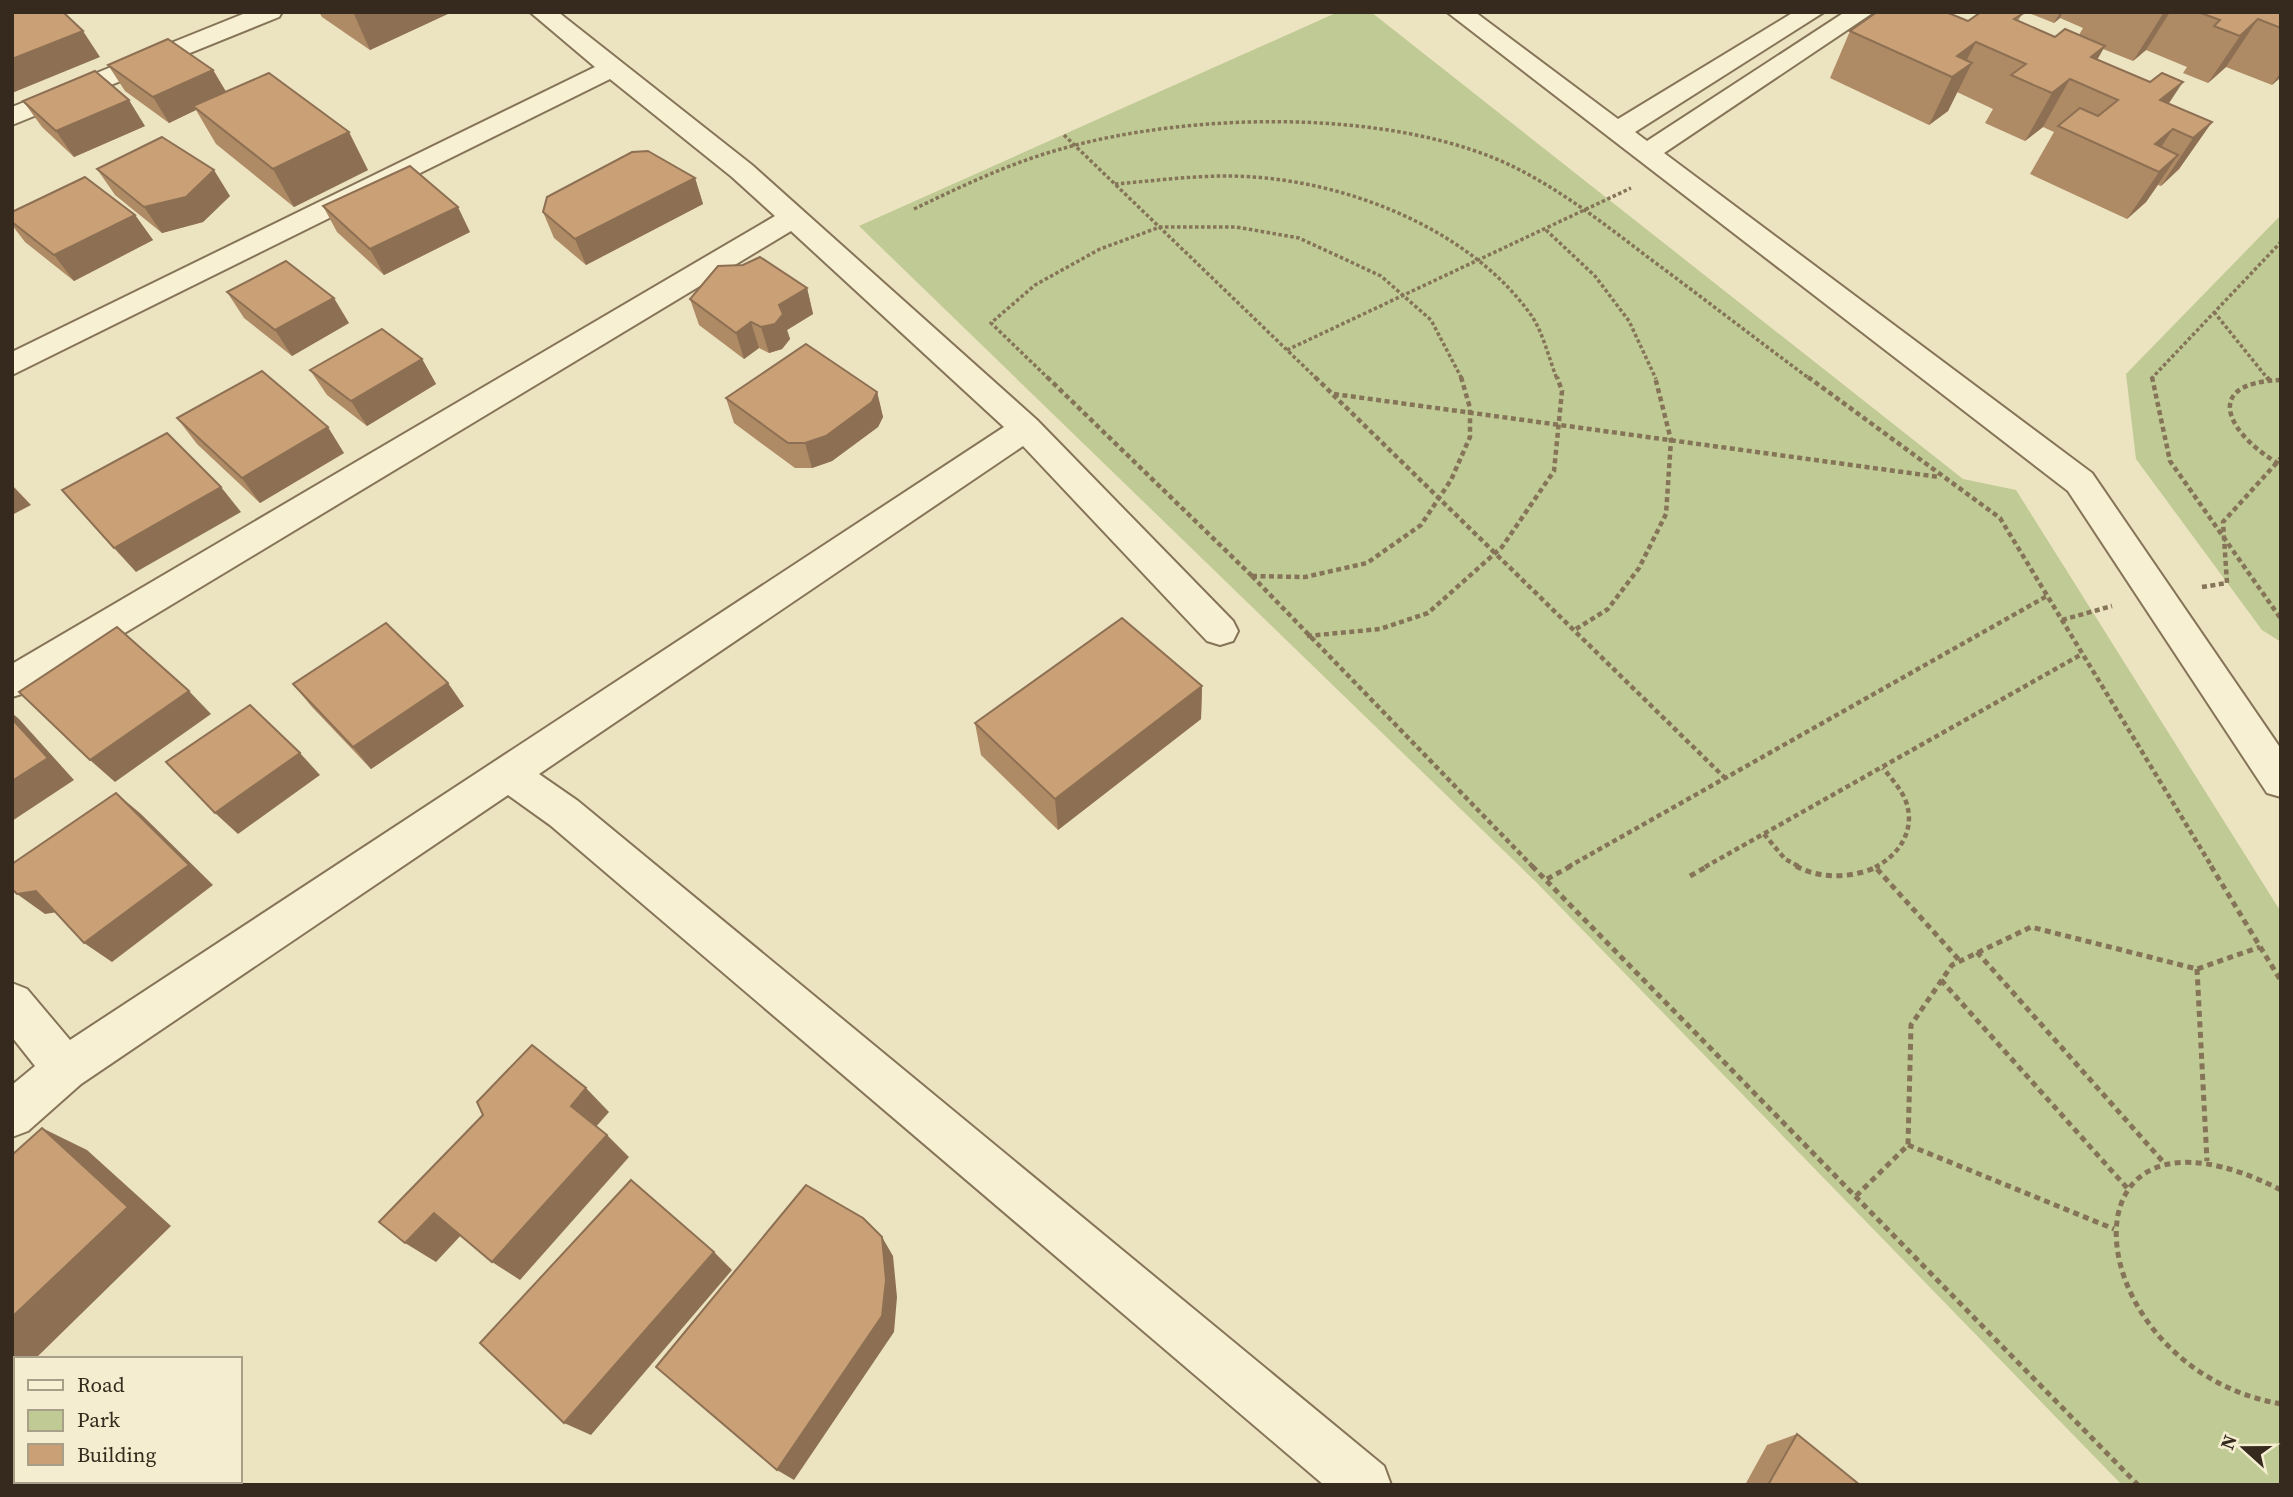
<svg xmlns="http://www.w3.org/2000/svg" width="2293" height="1497" viewBox="0 0 2293 1497" font-family="'Source Serif 4',serif">
<style>
.green{fill:#bfca94}
.lines{fill:none;stroke-linecap:round;stroke-linejoin:round}
.street-casing{stroke:#857458;stroke-width:4}
.path-far2{stroke:#857458;stroke-width:3.5;stroke-dasharray:3.5 2.5;stroke-linecap:butt}
.path-far1{stroke:#857458;stroke-width:4.5;stroke-dasharray:5 3.5;stroke-linecap:butt}
.path{stroke:#857458;stroke-width:5;stroke-dasharray:6 4.5;stroke-linecap:butt}
.street{fill:#f8f0d3;fill-rule:evenodd}
.wall{fill:#ae8a65}
.shaded-wall{fill:#8d7053}
.building{fill:#caa076;stroke:#8d7053;stroke-width:2}
</style>
<rect width="100%" height="100%" fill="#ece3c0"/>
<!-- green -->
<g class="green">
<polygon points="1338,12 1371,12 1963,479 2016,490 2281,912 2281,1485 2122,1485 1537,883 859,226"/>
<polygon points="2281,215 2281,642 2262,630 2136,459 2126,374"/>
</g>
<g class="lines">
<!-- street casing -->
<g class="street-casing">
<g id="street">
<polygon points="248,12 282,12 279,17 12,125 12,107"/>
<polygon points="530,12 558,12 752,165 1037,420 1233,621 1238,631 1233,641 1220,645 1207,641 1023,446 539,774 578,801 1384,1466 1391,1485 1324,1485 550,825 508,795 81,1084 28,1131 12,1137 12,1085 35,1066 12,1037 12,983 27,989 70,1040 1004,427 791,231 25,693 12,697 12,664 775,216 732,177 610,79 12,375 12,352 595,67"/>
<polygon points="1447,12 1475,12 1618,119 1794,12 1824,12 1635,132 1647,141 1845,12 1874,12 1664,153 2092,473 2281,749 2281,797 2267,793 2068,491"/>
</g>
</g>
<!-- path-far2 -->
<g class="path-far2">
<polyline points="1064,135 1317,379"/>
<path d="M1115 184C1152 181 1190 176 1227 176 1335 176 1467 225 1531 315 1543 332 1549 359 1557 379"/>
<path d="M914 209C962 186 1010 163 1061 149 1190 112 1397 107 1518 169 1565 193 1607 226 1649 258 1703 298 1756 339 1810 379"/>
<polyline points="1546,230 1595,276 1629,321 1656,379"/>
<polyline points="2214,312 2268,379"/>
<polyline points="1287,350 1631,188"/>
<polyline points="1049,379 991,323 1035,285 1100,249 1160,227 1236,227 1299,238 1381,276 1431,320 1462,379"/>
<polyline points="2151,379 2281,242"/>
</g>
<!-- path-far1 -->
<g class="path-far1">
<polyline points="1047,377 1252,576"/>
<polyline points="1315,377 1725,778"/>
<polyline points="1808,377 2000,518 2212,867"/>
<polyline points="2152,377 2170,461 2281,619"/>
<polyline points="2267,377 2269,380"/>
<path d="M2281 380C2196 383 2232 438 2281 465"/>
<polyline points="1334,394 1939,477"/>
<polyline points="1252,576 1305,577 1367,563 1421,525 1451,480 1470,437 1470,408 1461,377"/>
<polyline points="1252,576 1533,867"/>
<polyline points="2202,587 2227,583 2223,522 2281,458"/>
<polyline points="2062,620 2112,606"/>
<polyline points="1576,629 1608,609 1639,568 1666,514 1671,440 1655,377"/>
<polyline points="1307,636 1380,629 1428,613 1502,547 1554,471 1562,391 1557,377"/>
<polyline points="1764,834 1785,859 1800,867"/>
<polyline points="1568,867 2047,596"/>
<polyline points="1705,867 2082,654"/>
<path d="M1875 867C1900 855 1917 828 1905 799 1900 788 1891 778 1883 768"/>
</g>
<!-- path -->
<g class="path">
<polyline points="1532,866 2138,1485"/>
<path d="M1796 866C1821 880 1854 878 1879 866"/>
<polyline points="2211,866 2281,981"/>
<polyline points="1877,869 1960,961"/>
<polyline points="1690,876 1708,866"/>
<polyline points="1547,879 1571,866"/>
<polyline points="1977,952 2165,1164"/>
<polyline points="2197,969 2207,1161"/>
<polyline points="1941,980 2128,1189"/>
<polyline points="1908,1145 2114,1229"/>
<path d="M2281 1190C2049 1072 2074 1367 2281 1404"/>
<polyline points="1856,1196 1908,1145 1911,1025 1952,965 2031,927 2197,969 2260,947"/>
</g>
<!-- street -->
<use href="#street" class="street"/>
</g>
<!-- wall -->
<g class="wall">
<polygon points="319,12 452,12 370,50 322,17"/>
<polygon points="2026,12 2281,12 2281,77 2272,85 2226,67 2208,83 2183,73 2187,67 2146,50 2133,61 2103,49 2097,59 2169,104 2212,122 2179,169 2161,186 2158,185 2146,202 2127,219 2030,174 2054,132 2043,127 2025,141 1985,123 1993,109 1957,92 1948,111 1929,125 1830,78 1850,31 1968,21 2022,14 2018,21 2055,37 2079,35 2083,28 2060,18 2054,23"/>
<polygon points="108,65 213,70 226,92 368,170 294,207 216,144 196,110 169,123 125,91"/>
<polygon points="23,101 145,126 74,157 42,127"/>
<polygon points="97,169 230,196 203,222 162,233 115,195"/>
<polygon points="695,178 703,204 586,265 554,238 543,212"/>
<polygon points="323,206 470,232 384,275 337,232"/>
<polygon points="12,212 135,215 153,240 74,281 25,242 12,225"/>
<polygon points="807,288 813,314 787,330 790,339 782,349 769,353 759,348 744,359 699,325 690,299"/>
<polygon points="227,292 349,323 292,356 244,318"/>
<polygon points="422,359 436,384 367,426 327,395 310,370"/>
<polygon points="877,392 883,417 878,427 832,461 812,468 795,468 734,423 726,398"/>
<polygon points="177,418 344,453 260,503 197,444"/>
<polygon points="293,684 464,706 371,769 312,707"/>
<polygon points="1202,686 1201,719 1058,830 981,755 975,723"/>
<polygon points="1797,1434 1860,1485 1745,1485 1767,1445"/>
</g>
<!-- shaded-wall -->
<g class="shaded-wall">
<polygon points="353,12 452,12 370,50"/>
<polygon points="2060,12 2063,12 2060,18 2054,23"/>
<polygon points="2164,12 2170,12 2146,50 2133,61"/>
<polygon points="2258,19 2226,67 2208,83 2240,36"/>
<polygon points="83,31 100,57 12,93 12,59"/>
<polygon points="1976,42 1961,71 1972,63 1948,111 1929,125 1952,77 1957,56"/>
<polygon points="2105,46 2083,85 2091,57"/>
<polygon points="213,70 228,95 193,106 196,110 169,123 153,97"/>
<polygon points="2281,72 2281,77 2272,85"/>
<polygon points="2070,79 2043,127 2025,141 2052,93"/>
<polygon points="2183,82 2152,129 2160,100"/>
<polygon points="129,100 145,126 74,157 56,131"/>
<polygon points="2212,122 2179,169 2161,186 2193,138"/>
<polygon points="2173,129 2148,167 2155,144"/>
<polygon points="349,132 368,170 294,207 273,169"/>
<polygon points="2178,155 2146,202 2127,219 2159,172"/>
<polygon points="214,170 230,196 203,222 162,233 144,207"/>
<polygon points="695,178 703,204 586,265 575,239"/>
<polygon points="458,207 470,232 384,275 370,249"/>
<polygon points="135,215 153,240 74,281 54,255"/>
<polygon points="807,288 813,314 787,330 790,339 782,349 769,353 761,327 779,305"/>
<polygon points="334,298 349,323 292,356 275,330"/>
<polygon points="751,322 759,348 744,359 736,333"/>
<polygon points="422,359 436,384 367,426 351,401"/>
<polygon points="877,392 883,417 878,427 832,461 812,468 805,443"/>
<polygon points="328,427 344,453 260,503 242,478"/>
<polygon points="12,485 31,505 12,515"/>
<polygon points="221,487 241,512 136,572 114,548"/>
<polygon points="448,683 464,706 371,769 353,747"/>
<polygon points="1202,686 1201,719 1058,830 1055,799"/>
<polygon points="189,691 211,714 115,782 90,760"/>
<polygon points="12,713 19,719 74,780 12,821"/>
<polygon points="300,753 320,775 238,834 215,813"/>
<polygon points="116,793 141,814 213,885 112,962 84,943"/>
<polygon points="36,891 64,911 45,914 17,894"/>
<polygon points="586,1088 609,1112 594,1129 571,1106"/>
<polygon points="42,1128 87,1150 171,1226 35,1359 16,1359 16,1377 12,1381 12,1317"/>
<polygon points="607,1135 629,1157 520,1280 492,1262"/>
<polygon points="434,1213 464,1232 436,1262 405,1243"/>
<polygon points="882,1237 893,1256 897,1297 894,1332 794,1480 777,1470"/>
<polygon points="714,1252 732,1270 591,1435 564,1423"/>
</g>
<!-- building -->
<g class="building">
<polygon points="16,12 63,12 83,31 12,59 12,13"/>
<polygon points="1877,12 1946,12 1968,21 1981,12 2018,12 2022,14 2014,19 2055,37 2065,29 2105,46 2091,57 2150,82 2162,73 2183,82 2160,100 2212,122 2193,138 2173,129 2155,144 2178,155 2159,172 2058,126 2080,108 2098,116 2118,100 2070,79 2052,93 2011,75 2026,64 1976,42 1957,56 1972,63 1952,77 1850,31"/>
<polygon points="2198,12 2281,12 2281,28 2258,19 2240,36 2214,26 2220,20"/>
<polygon points="168,39 213,70 153,97 108,65"/>
<polygon points="95,71 129,100 56,131 23,101"/>
<polygon points="269,73 349,132 273,169 193,106"/>
<polygon points="162,137 214,170 186,197 144,207 97,169"/>
<polygon points="648,151 695,178 575,239 543,212 547,197 632,152"/>
<polygon points="410,166 458,207 370,249 323,206"/>
<polygon points="85,177 135,215 54,255 12,222 12,212"/>
<polygon points="760,257 807,288 779,305 783,314 775,324 761,327 751,322 736,333 690,299 718,266 743,265"/>
<polygon points="286,261 334,298 275,330 227,292"/>
<polygon points="382,329 422,359 351,401 310,370"/>
<polygon points="806,344 877,392 872,402 826,436 805,443 788,443 726,398"/>
<polygon points="262,371 328,427 242,478 177,418"/>
<polygon points="167,433 221,487 114,548 62,490"/>
<polygon points="1122,618 1202,686 1055,799 975,723"/>
<polygon points="386,623 448,683 353,747 293,684"/>
<polygon points="117,627 189,691 90,760 19,692"/>
<polygon points="250,705 300,753 215,813 166,762"/>
<polygon points="12,719 48,758 12,781"/>
<polygon points="116,793 189,865 84,943 36,891 17,894 12,889 12,864"/>
<polygon points="532,1045 586,1088 571,1106 607,1135 492,1262 434,1213 405,1243 379,1222 483,1115 477,1102"/>
<polygon points="42,1128 128,1207 12,1317 12,1155"/>
<polygon points="631,1180 714,1252 564,1423 480,1343"/>
<polygon points="806,1185 863,1218 882,1237 886,1280 882,1316 777,1470 656,1367"/>
<polygon points="1797,1434 1860,1485 1768,1485"/>
</g>
<!-- border -->
<rect width="2293" height="1497" fill="none" stroke="#352a1d" stroke-width="28"/>
<!-- legend -->
<rect x="14" y="1357" width="228" height="126" fill="#f4edcf" stroke="#a89f88" stroke-width="2"/>
<rect x="28" y="1380" width="35" height="10" fill="#f8f0d3" stroke="#a89f88" stroke-width="2"/>
<text x="77" y="1392" font-size="21" fill="#352a1d">Road</text>
<rect x="28" y="1410" width="35" height="21" fill="#bfca94" stroke="#a89f88" stroke-width="2"/>
<text x="77" y="1427" font-size="21" fill="#352a1d">Park</text>
<rect x="28" y="1444" width="35" height="21" fill="#caa076" stroke="#a89f88" stroke-width="2"/>
<text x="77" y="1462" font-size="21" fill="#352a1d">Building</text>
<!-- north arrow -->
<g transform="translate(2244 1448) rotate(291)" stroke="#f4edcf" stroke-width="5" paint-order="stroke">
<path d="M0-5L12 26L0 18L-12 26Z" fill="#352a1d"/>
<text y="-10" font-size="19" font-weight="bold" text-anchor="middle" fill="#352a1d">N</text>
</g>
</svg>
